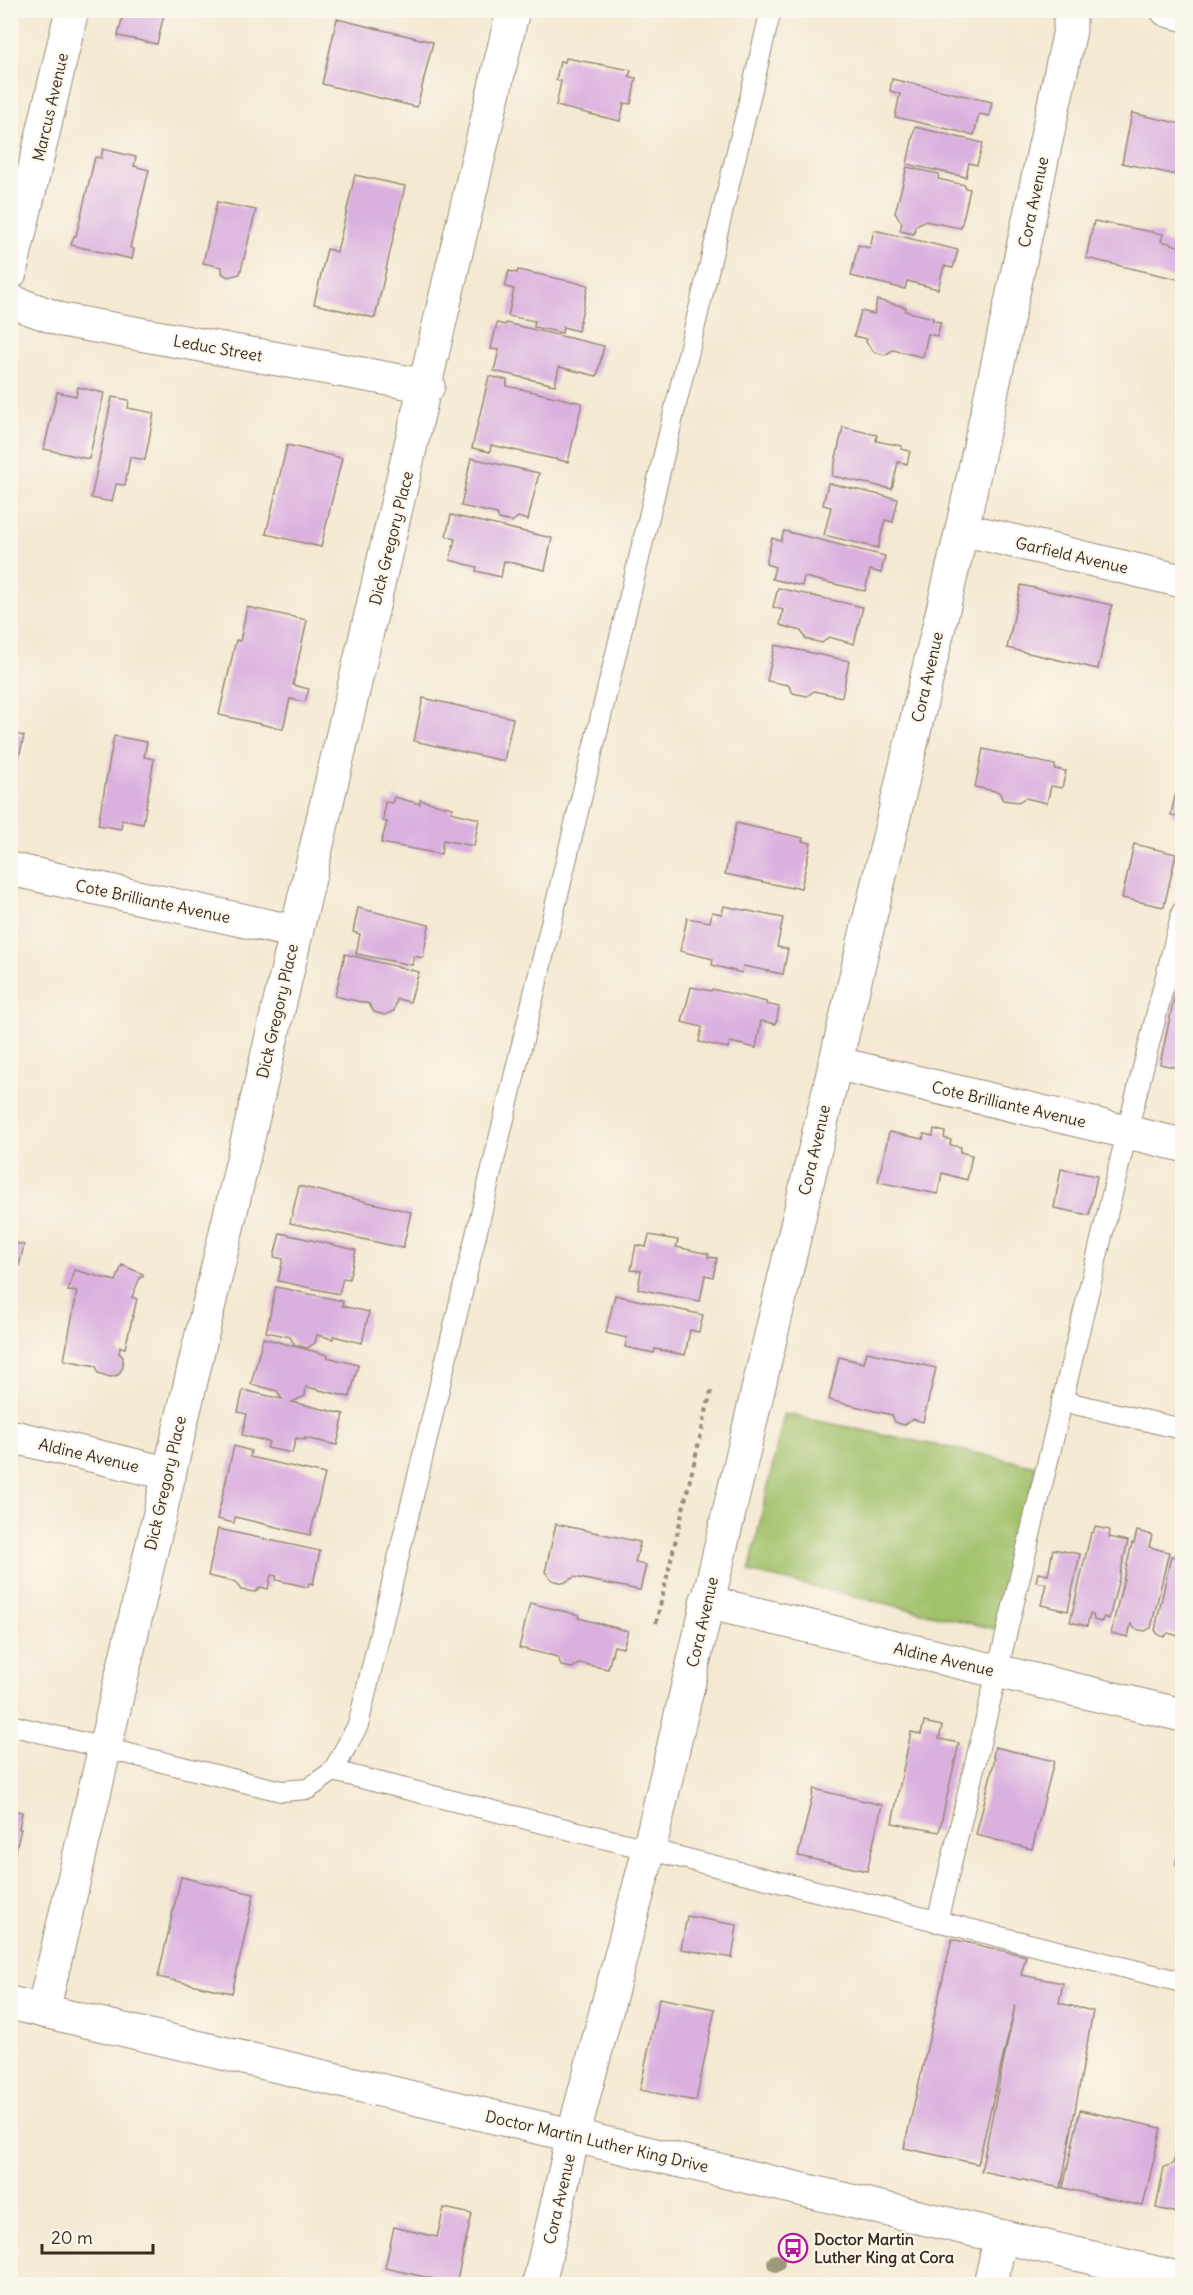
<svg xmlns="http://www.w3.org/2000/svg" width="1193" height="2295" viewBox="0 0 1193 2295" font-family="Delius,sans-serif">
<style>
.green{fill:#a1c16a;stroke:#6e7644;stroke-width:1.5}
.building{fill:#dab0df}
.lines{fill:none;stroke-linecap:round;stroke-linejoin:round}
.service-casing{stroke:#988a78;stroke-width:22}
.minor-casing{stroke:#988a78;stroke-width:35}
.tertiary-casing{stroke:#988a78;stroke-width:35}
.secondary-casing{stroke:#988a78;stroke-width:35}
.path{stroke:#988a78;stroke-width:4;stroke-dasharray:4.5 4.5;stroke-linecap:butt}
.service{stroke:#fff;stroke-width:20}
.minor{stroke:#fff;stroke-width:33}
.tertiary{stroke:#fff;stroke-width:33}
.secondary{stroke:#fff;stroke-width:33}
.tree{fill:#9f997c}
.labels{text-anchor:middle;stroke-width:4.5;stroke-linejoin:round;paint-order:stroke}
.street-label{font-size:16px;fill:#3b2a1e;stroke:#fbf7ec}
.poi-label{font-size:16px;font-weight:bold;fill:#3b2a1e;stroke:#fbf7ec;text-anchor:start}
</style>
<rect width="100%" height="100%" fill="#fbf7ec"/>
<filter id="ink" filterUnits="userSpaceOnUse"><feTurbulence type="fractalNoise" baseFrequency=".0167" numOctaves="2"/><feDisplacementMap in="SourceGraphic" scale="12" xChannelSelector="R" yChannelSelector="G"/><feConvolveMatrix kernelMatrix="1 2 1 2 8 2 1 2 1" color-interpolation-filters="sRGB"/></filter>
<filter id="wash" filterUnits="userSpaceOnUse"><feTurbulence type="fractalNoise" baseFrequency=".008" numOctaves="4" result="noise"/><feDisplacementMap in="SourceGraphic" scale="24" xChannelSelector="R" yChannelSelector="G"/><feGaussianBlur stdDeviation="1.35" result="paint"/><feColorMatrix in="noise" values="0 0 0 0 0 0 0 0 0 0 0 0 0 0 0 0 0 1.4 0 .05"/><feComposite in="paint" operator="in"/></filter>
<g filter="url(#wash)">
<rect width="100%" height="100%" fill="#f4e9d2"/>
<!-- green -->
<polygon class="green" points="784,1414 1037,1466 996,1629 749,1572"/>
<g id="blocks">
<!-- building -->
<g class="building">
<polygon points="124,10 165,10 157,44 118,36"/>
<polygon points="337,19 433,42 417,107 322,84"/>
<polygon points="566,58 631,70 629,77 636,78 631,104 624,103 620,121 556,106 561,81 556,80 560,61 565,62"/>
<polygon points="892,79 992,102 989,116 979,114 974,135 895,117 900,94 890,91"/>
<polygon points="1132,113 1182,124 1181,176 1122,163"/>
<polygon points="915,127 983,143 977,165 969,163 966,177 907,164"/>
<polygon points="103,149 136,157 134,166 149,170 130,248 134,249 132,259 71,245 74,236 76,236 95,157 101,158"/>
<polygon points="907,167 939,174 938,179 965,185 965,188 970,189 961,228 924,221 915,226 914,234 900,231 902,223 895,213"/>
<polygon points="355,175 405,186 375,318 314,304 327,249 337,252"/>
<polygon points="217,202 256,210 240,274 228,277 222,273 222,267 203,263"/>
<polygon points="1094,221 1163,234 1161,241 1182,247 1182,280 1086,258"/>
<polygon points="874,230 958,250 953,268 944,266 938,289 907,281 905,289 851,276 858,245 870,248"/>
<polygon points="518,270 588,285 578,331 563,327 562,333 534,327 535,321 508,316 514,289 505,287 509,271 517,273"/>
<polygon points="877,300 906,307 905,311 933,318 933,321 941,322 937,336 928,334 923,357 893,350 885,355 874,352 866,342 867,339 854,336 861,311 874,314"/>
<polygon points="497,323 505,325 506,323 604,346 597,376 559,367 555,385 494,371 499,350 491,349"/>
<polygon points="489,376 507,380 507,386 582,403 568,462 491,445 490,452 472,448"/>
<polygon points="78,387 104,393 89,459 44,449 57,392 76,396"/>
<polygon points="112,397 129,400 128,408 154,413 145,460 130,457 125,485 116,484 112,502 91,498"/>
<polygon points="843,427 877,435 876,441 902,446 901,449 910,451 907,464 898,462 892,489 832,476"/>
<polygon points="287,445 342,458 321,547 266,534"/>
<polygon points="471,458 539,473 528,520 518,517 512,522 499,519 497,514 461,506"/>
<polygon points="828,483 898,499 893,522 885,520 878,548 824,535 831,507 823,505"/>
<polygon points="451,515 552,538 545,570 504,561 501,577 476,571 477,567 450,560 455,539 446,536"/>
<polygon points="784,531 885,556 881,573 870,570 865,591 804,577 802,586 772,579 775,567 766,564 772,538 781,541"/>
<polygon points="1021,585 1112,605 1098,669 1007,648"/>
<polygon points="778,588 863,607 854,644 829,637 822,643 806,639 801,631 780,625 783,610 773,607"/>
<polygon points="247,607 307,620 293,685 309,689 305,702 290,699 283,729 219,715 236,640 240,641"/>
<polygon points="775,645 849,661 842,697 814,691 807,696 793,693 788,685 767,681"/>
<polygon points="423,698 513,718 504,761 414,741"/>
<polygon points="10,718 15,719 11,733 24,736 11,790"/>
<polygon points="114,736 147,742 144,757 154,759 143,824 122,820 121,829 98,825"/>
<polygon points="983,749 1055,765 1055,769 1066,771 1062,788 1051,786 1047,803 1025,798 1018,802 1003,800 999,792 975,787"/>
<polygon points="1175,796 1182,798 1182,818 1171,815"/>
<polygon points="394,797 420,804 420,800 453,808 451,812 479,819 474,846 443,840 441,854 381,843 387,822 383,821 385,802 392,803"/>
<polygon points="736,823 803,838 802,841 811,843 801,888 792,886 792,888 725,874"/>
<polygon points="1134,844 1176,854 1164,907 1122,898"/>
<polygon points="724,906 783,918 777,947 788,949 783,974 743,966 742,973 712,965 713,959 680,951 687,918 710,922 712,912 722,914"/>
<polygon points="358,908 429,925 423,958 414,956 412,965 356,954 360,934 353,932"/>
<polygon points="345,954 419,972 410,1002 397,999 394,1011 385,1015 374,1012 369,1004 335,996"/>
<polygon points="691,987 711,991 712,989 767,1002 766,1004 779,1007 776,1024 761,1021 756,1048 730,1042 728,1048 699,1042 702,1027 682,1022"/>
<polygon points="1176,989 1182,990 1182,1069 1160,1064"/>
<polygon points="934,1129 945,1132 944,1138 951,1140 950,1145 961,1147 960,1152 972,1155 967,1180 942,1173 938,1194 878,1182 889,1132 923,1139 924,1134 933,1136"/>
<polygon points="1061,1169 1097,1176 1089,1215 1054,1208"/>
<polygon points="299,1186 411,1212 403,1248 290,1223"/>
<polygon points="280,1233 356,1250 349,1279 343,1278 339,1294 278,1281 283,1259 274,1257"/>
<polygon points="649,1235 678,1240 676,1247 709,1254 708,1257 717,1258 713,1277 705,1275 700,1301 638,1289 641,1271 631,1270 636,1245 646,1247"/>
<polygon points="10,1242 24,1245 14,1287 17,1288 11,1311"/>
<polygon points="122,1265 143,1274 143,1277 140,1277 132,1297 137,1299 125,1348 120,1347 119,1353 123,1357 123,1367 118,1375 110,1377 98,1373 96,1366 64,1360 77,1292 68,1291 74,1270 116,1281"/>
<polygon points="276,1287 343,1301 342,1306 369,1312 362,1343 333,1336 333,1339 317,1335 315,1343 307,1348 295,1345 290,1337 266,1332"/>
<polygon points="615,1295 703,1315 699,1332 690,1330 685,1355 655,1349 654,1353 625,1347 627,1338 606,1333"/>
<polygon points="263,1338 328,1355 327,1357 358,1365 350,1397 306,1387 305,1396 292,1402 344,1414 337,1445 305,1438 305,1440 296,1438 292,1453 267,1448 269,1442 242,1435 247,1414 238,1412 243,1390 282,1399 277,1391 251,1384"/>
<polygon points="867,1352 936,1368 923,1422 913,1419 904,1425 895,1422 892,1415 829,1400 839,1357 864,1363"/>
<polygon points="234,1446 251,1451 250,1457 325,1474 310,1535 235,1517 234,1523 217,1519"/>
<polygon points="556,1524 640,1542 635,1563 646,1565 640,1590 574,1577 564,1583 552,1580 545,1572"/>
<polygon points="1095,1527 1110,1530 1109,1537 1128,1541 1109,1619 1104,1617 1101,1622 1094,1620 1093,1615 1090,1614 1087,1626 1070,1622 1091,1533 1093,1533"/>
<polygon points="218,1529 320,1551 313,1584 309,1583 308,1587 276,1580 277,1576 271,1575 268,1589 261,1587 255,1592 241,1590 235,1582 208,1576"/>
<polygon points="1137,1531 1152,1535 1149,1547 1169,1552 1151,1628 1145,1631 1135,1629 1131,1624 1128,1637 1111,1633 1132,1543 1134,1543"/>
<polygon points="1053,1549 1080,1554 1068,1611 1041,1605 1046,1584 1036,1582 1038,1573 1048,1575"/>
<polygon points="1171,1556 1182,1558 1182,1637 1168,1633 1164,1637 1158,1635 1155,1630"/>
<polygon points="530,1603 579,1615 578,1618 628,1631 623,1648 614,1646 608,1669 580,1663 572,1668 561,1666 558,1657 519,1648"/>
<polygon points="924,1722 942,1726 939,1739 959,1743 939,1832 892,1823 911,1732 921,1734"/>
<polygon points="995,1747 1054,1761 1032,1849 976,1835 995,1758 993,1757"/>
<polygon points="814,1789 882,1805 867,1871 798,1856"/>
<polygon points="10,1810 22,1812 19,1829 21,1829 11,1871"/>
<polygon points="1181,1838 1182,1839 1182,1865 1176,1864"/>
<polygon points="181,1877 254,1894 232,1993 158,1977"/>
<polygon points="687,1916 737,1925 732,1958 681,1949"/>
<polygon points="952,1939 1026,1956 1021,1975 1063,1983 1059,2003 1093,2011 1061,2188 981,2171 1015,2006 978,2164 904,2148"/>
<polygon points="659,1998 715,2009 696,2101 640,2090"/>
<polygon points="1080,2110 1161,2128 1143,2206 1063,2188"/>
<polygon points="1182,2127 1182,2214 1156,2208 1164,2167 1173,2164"/>
<polygon points="444,2208 472,2214 456,2284 385,2268 394,2227 437,2237"/>
</g>
</g>
</g>
<g filter="url(#ink)">
<use href="#blocks" fill-opacity="0" stroke="#988a78" stroke-width="1.5"/>
<g class="lines">
<!-- service casing -->
<g class="service-casing">
<g id="service">
<polyline points="1062,1401 1182,1429"/>
<polyline points="10,1725 281,1791 308,1789 333,1771 358,1725 771,10"/>
<polyline points="333,1771 1182,1982"/>
<polyline points="937,1922 1127,1132 1182,912"/>
</g>
</g>
<!-- minor casing -->
<g class="minor-casing">
<g id="minor">
<polyline points="1167,10 1182,14"/>
<polyline points="10,301 62,320 428,386"/>
<polyline points="962,529 1182,581"/>
<polyline points="10,869 296,932"/>
<polyline points="835,1063 1182,1145"/>
<polyline points="10,1436 167,1473"/>
<polyline points="706,1602 1182,1715"/>
<path d="M43 2011C195 1343 361 678 513 10"/>
<polyline points="539,2284 573,2136 649,1850 962,529 1070,30 1070,10"/>
<polyline points="990,2284 1001,2237"/>
</g>
</g>
<!-- tertiary casing -->
<g class="tertiary-casing">
<polyline id="tertiary" points="10,273 72,10"/>
</g>
<!-- secondary casing -->
<g class="secondary-casing">
<polyline id="secondary" points="10,2003 1182,2279"/>
</g>
<!-- path -->
<polyline class="path" points="656,1623 712,1387"/>
<!-- service -->
<use href="#service" class="service"/>
<!-- minor -->
<use href="#minor" class="minor"/>
<!-- tertiary -->
<use href="#tertiary" class="tertiary"/>
<!-- secondary -->
<use href="#secondary" class="secondary"/>
</g>
<!-- trees -->
<circle class="tree" cx="776" cy="2263" r="9"/>
</g>
<!-- icons -->
<defs>
<g id="bus-ring" transform="scale(1.5)"><circle r="9.5" fill="#fbf7ec" stroke="#b5179e" stroke-width="1.5"/><path d="M-5-6H5V4H4V6H2V4H-2V6H-4V4H-5ZM-3.5-4V0h7V-4ZM-3.5 1.2v1.5H-2V1.2ZM2 1.2v1.5H3.5V1.2Z" fill="#b5179e"/></g>
</defs>
<g fill-rule="evenodd">
<use href="#bus-ring" x="793" y="2248"/>
</g>
<g class="labels">
<!-- street labels -->
<g class="street-label">
<text transform="translate(50 107) rotate(-77)" y="6">Marcus Avenue</text>
<text transform="translate(1033 202) rotate(-78)" y="6">Cora Avenue</text>
<text transform="translate(218 348) rotate(10)" y="6">Leduc Street</text>
<text transform="translate(391 538) rotate(-76)" y="6">Dick Gregory Place</text>
<text transform="translate(1072 555) rotate(13)" y="6">Garfield Avenue</text>
<text transform="translate(927 677) rotate(-77)" y="6">Cora Avenue</text>
<text transform="translate(153 901) rotate(12)" y="6">Cote Brilliante Avenue</text>
<text transform="translate(277 1011) rotate(-77)" y="6">Dick Gregory Place</text>
<text transform="translate(1009 1104) rotate(13)" y="6">Cote Brilliante Avenue</text>
<text transform="translate(814 1150) rotate(-77)" y="6">Cora Avenue</text>
<text transform="translate(89 1455) rotate(13)" y="6">Aldine Avenue</text>
<text transform="translate(165 1483) rotate(-77)" y="6">Dick Gregory Place</text>
<text transform="translate(702 1622) rotate(-77)" y="6">Cora Avenue</text>
<text transform="translate(944 1659) rotate(13)" y="6">Aldine Avenue</text>
<text transform="translate(597 2141) rotate(13)" y="6">Doctor Martin Luther King Drive</text>
<text transform="translate(559 2199) rotate(-77)" y="6">Cora Avenue</text>
</g>
<!-- poi labels -->
<g class="poi-label">
<text x="814" y="2245">Doctor Martin<tspan x="814" dy="18">Luther King at Cora</tspan></text>
</g>
</g>
<!-- margin -->
<rect width="1193" height="2295" fill="none" stroke="#fbf7ec" stroke-width="36"/>
<!-- scale -->
<path d="M42 2244v9h111v-9" fill="none" stroke="#3b2a1e" stroke-width="3"/>
<text x="51" y="2244" font-size="18" fill="#3b2a1e" stroke="#fbf7ec" stroke-width="4.5" paint-order="stroke">20 m</text>
</svg>
